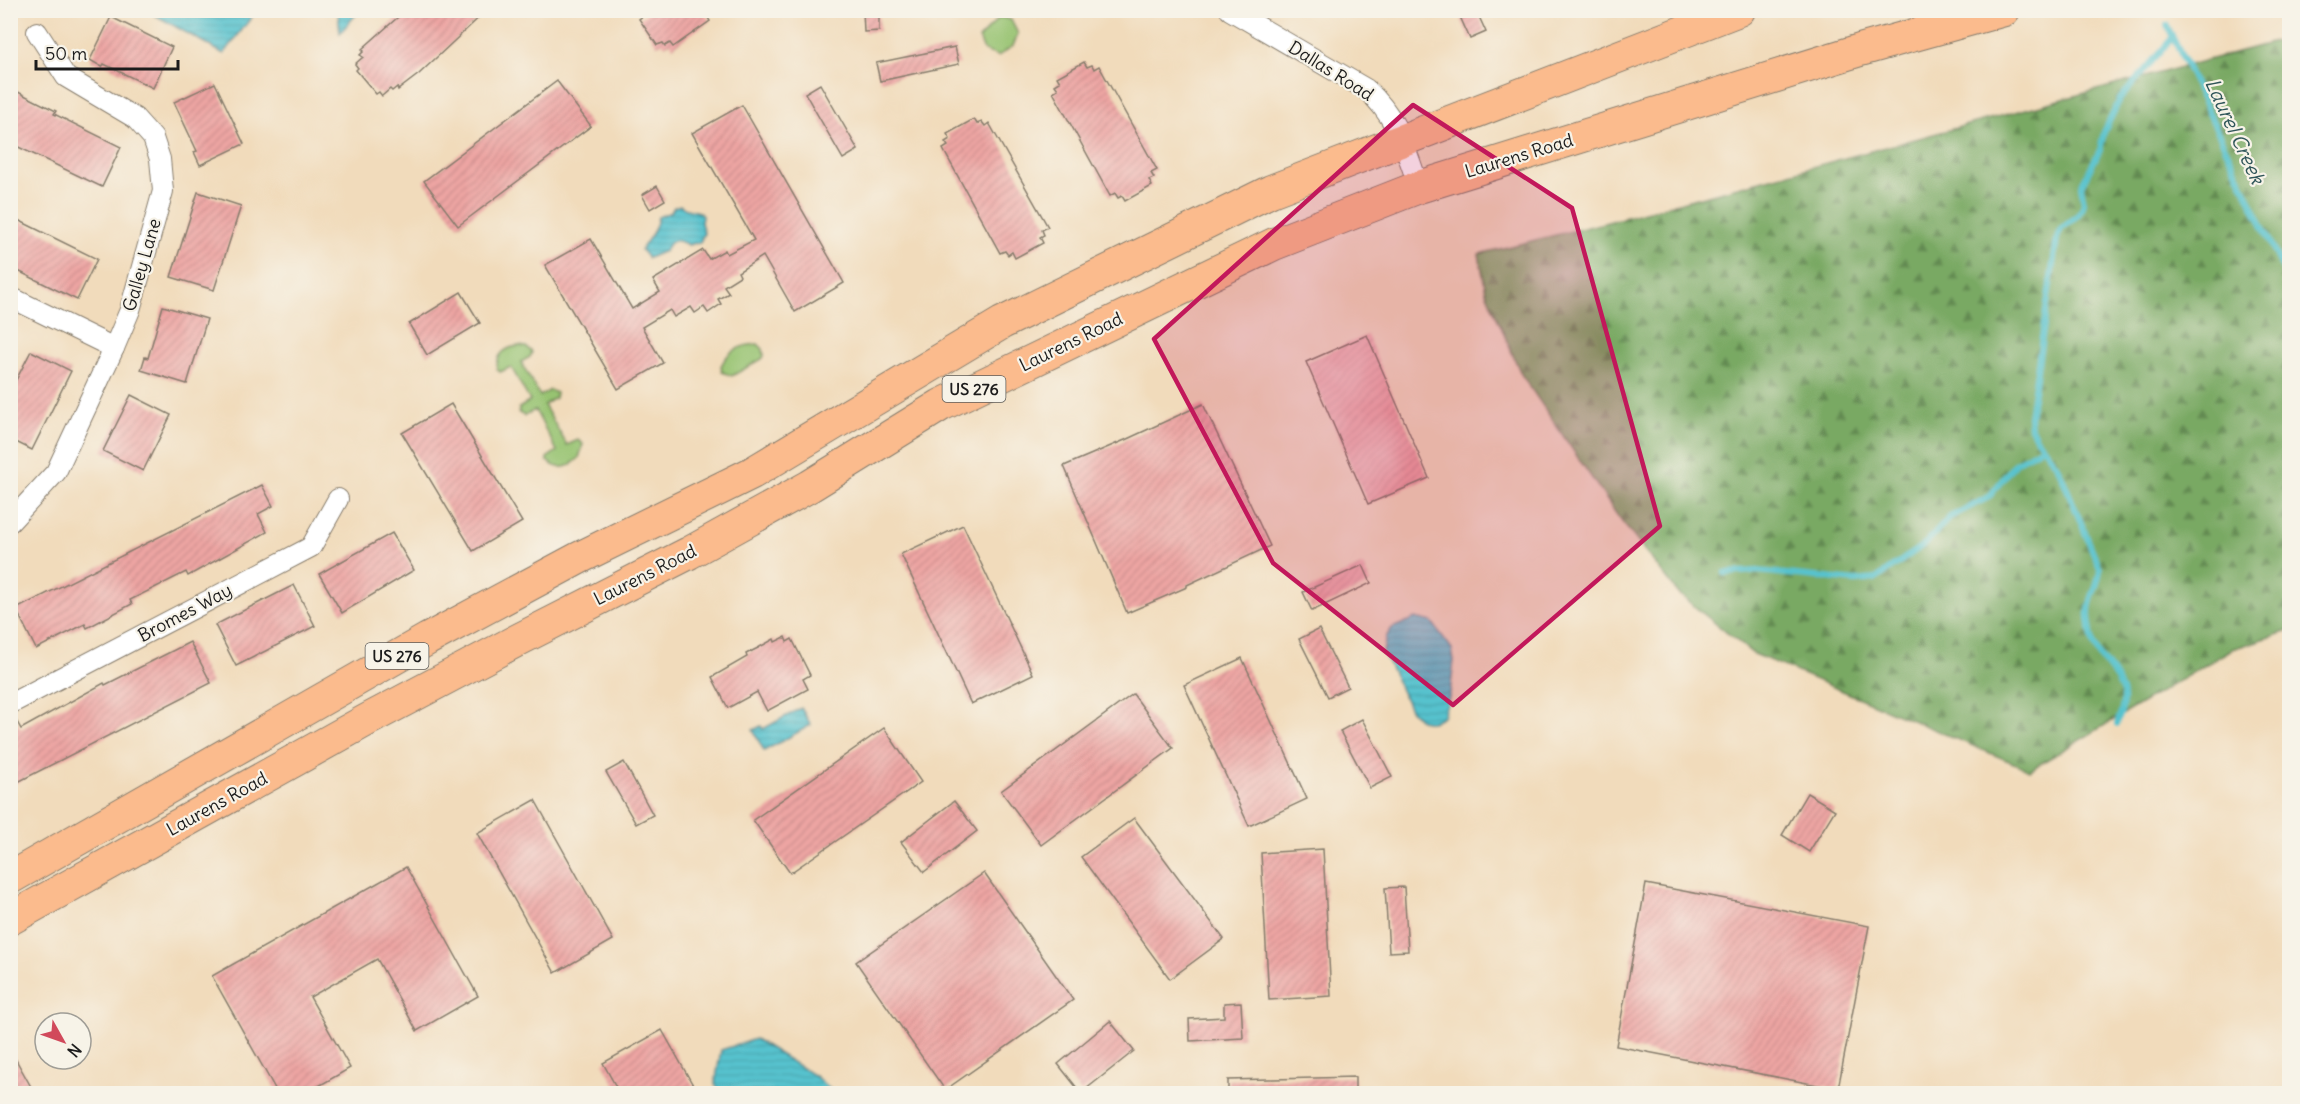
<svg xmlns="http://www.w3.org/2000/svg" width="2300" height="1104" viewBox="0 0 2300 1104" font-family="Delius,sans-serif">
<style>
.forest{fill:url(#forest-firs);stroke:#4a6240;stroke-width:1.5}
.garden{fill:#97c371;stroke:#5a7046;stroke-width:1.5}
.water{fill:url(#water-rules);stroke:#396f75;stroke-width:1.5}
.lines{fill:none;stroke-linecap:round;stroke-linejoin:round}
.stream{stroke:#56c2ce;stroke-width:6}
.building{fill:url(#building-hatch)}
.street-casing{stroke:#867c6c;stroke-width:22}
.primary-casing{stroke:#867c6c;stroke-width:34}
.street{stroke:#fff;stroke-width:20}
.primary{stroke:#fbbb8d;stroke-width:32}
.marked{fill:#c2185b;fill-opacity:0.2;stroke:#c2185b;stroke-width:4.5;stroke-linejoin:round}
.labels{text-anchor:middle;stroke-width:4.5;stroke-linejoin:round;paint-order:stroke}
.shield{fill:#f7f3e8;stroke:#5e5c59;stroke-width:1.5}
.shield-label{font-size:16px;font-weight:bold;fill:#1c1c1c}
.street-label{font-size:18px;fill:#1c1c1c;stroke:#f7f3e8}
.water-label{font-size:20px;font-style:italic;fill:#30565a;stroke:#f7f3e8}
</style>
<defs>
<pattern id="forest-firs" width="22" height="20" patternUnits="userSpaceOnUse" patternTransform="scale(1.5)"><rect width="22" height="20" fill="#79a963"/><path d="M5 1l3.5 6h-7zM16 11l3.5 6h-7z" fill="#628951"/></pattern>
<pattern id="water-rules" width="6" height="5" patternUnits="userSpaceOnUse" patternTransform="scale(1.5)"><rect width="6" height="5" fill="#56c2ce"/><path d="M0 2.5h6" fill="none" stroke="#4aa6b0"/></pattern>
<pattern id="building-hatch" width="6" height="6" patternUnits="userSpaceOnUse" patternTransform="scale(1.5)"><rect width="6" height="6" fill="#eda5a3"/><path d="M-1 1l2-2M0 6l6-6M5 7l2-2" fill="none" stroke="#cb8d8c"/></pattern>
</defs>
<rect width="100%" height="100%" fill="#f7f3e8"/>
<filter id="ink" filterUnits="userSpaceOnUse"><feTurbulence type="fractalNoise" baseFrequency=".0167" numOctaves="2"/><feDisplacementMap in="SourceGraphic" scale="12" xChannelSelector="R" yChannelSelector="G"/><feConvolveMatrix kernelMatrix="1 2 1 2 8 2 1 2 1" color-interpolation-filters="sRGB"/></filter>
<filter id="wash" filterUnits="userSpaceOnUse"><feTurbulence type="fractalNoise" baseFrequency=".008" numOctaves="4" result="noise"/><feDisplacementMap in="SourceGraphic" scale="24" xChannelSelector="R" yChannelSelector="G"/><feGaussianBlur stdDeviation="1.35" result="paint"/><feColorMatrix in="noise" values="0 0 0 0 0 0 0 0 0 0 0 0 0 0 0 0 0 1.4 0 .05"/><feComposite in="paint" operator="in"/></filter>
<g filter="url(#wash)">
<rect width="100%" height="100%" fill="#f1dbbb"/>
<!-- forest -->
<polygon class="forest" points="2289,38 2289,631 2232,649 2030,770 1752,653 1679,594 1619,518 1521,374 1486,292 1479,254 1608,222"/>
<!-- garden -->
<g class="garden">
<polygon points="1000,17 1011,20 1018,34 1013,46 998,56 984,51 979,38"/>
<path d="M758 344 763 349 764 356 762 359 732 376 722 372 721 366C728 350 741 345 758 344Z"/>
<path d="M519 346 526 347 532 352 530 357 521 362 540 396 550 390 556 393 555 398 544 405 567 445 578 440 583 444 579 458C569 468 558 471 547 461V458L557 451 535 410 524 416 519 413V408L530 401 511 367 500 372 497 369C496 354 506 347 519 346Z"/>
</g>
<!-- water -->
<g class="water">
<polygon points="148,11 256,11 224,54"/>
<polygon points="338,11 359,11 340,33"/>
<path d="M680 205 686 209 699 212 702 216 701 223 704 233 700 242 688 245C677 239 670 238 665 251L648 258 641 250C648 239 656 231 658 217L671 212 674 207Z"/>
<polygon points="1415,618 1432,622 1452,649 1454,661 1450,694 1443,716 1432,722 1420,720 1410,709 1383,652 1386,637 1392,628"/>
<polygon points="801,708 811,725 764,751 753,730 761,726 763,729"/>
<polygon points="755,1039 815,1076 834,1093 721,1093 715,1084 721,1050"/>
</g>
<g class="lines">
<!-- stream -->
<g class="stream">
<polyline points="2167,25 2290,284"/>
<polyline points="1725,573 1757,571 1856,581 1876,579 1926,543 1950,517 1989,497 2015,463 2043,447"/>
<path d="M2117 724C2120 715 2124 706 2123 697 2122 678 2103 666 2096 649 2091 640 2090 628 2089 618 2087 600 2099 586 2100 569L2058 467 2036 438 2031 428 2030 417 2057 238 2061 229 2077 216 2082 209 2084 203 2081 186 2100 150 2104 132 2120 99 2172 38"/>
</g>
</g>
<g id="blocks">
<!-- building -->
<g class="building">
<polygon points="406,10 487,10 419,74 398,90 397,87 392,91 390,89 382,96 379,92 376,94 356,70 358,68 355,64 363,57 360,55 364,51 362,49"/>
<polygon points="651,10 703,10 710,21 673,47 670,43 665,46 663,43 657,45 639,19"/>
<polygon points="863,10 879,10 879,31 864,32"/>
<polygon points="1457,10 1476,10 1486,32 1470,39"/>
<polygon points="111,17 172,47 153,88 104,64 102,67 90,60"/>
<polygon points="955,47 959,64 880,81 876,63"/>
<polygon points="1084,62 1087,67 1092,65 1094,69 1099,66 1157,170 1151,173 1154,178 1149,180 1152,186 1125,201 1122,196 1118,198 1115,193 1110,196 1053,92 1058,89 1055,85 1060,82 1057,77"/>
<polygon points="557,81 591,126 458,226 424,181"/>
<polygon points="215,83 244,144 200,165 194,152 197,151 174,102"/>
<polygon points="820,84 858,150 843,159 805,93"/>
<polygon points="16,91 56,111 54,114 121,147 102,187 10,143 10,101"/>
<polygon points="742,105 844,283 795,312 763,256 738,272 740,276 724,286 729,293 718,299 721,304 708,313 704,307 695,313 691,307 674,317 670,310 642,327 663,363 618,389 545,265 591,239 632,309 660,292 653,280 703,250 709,259 725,250 727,254 754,240 692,133"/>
<polygon points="974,119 977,124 982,122 985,126 989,123 1048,227 1042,230 1044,235 1040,237 1043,243 1015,258 1012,252 1008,255 1005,251 1000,253 943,149 948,146 945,142 950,139 947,134"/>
<polygon points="657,186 665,200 650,209 642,195"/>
<polygon points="198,192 241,206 214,290 171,277"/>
<polygon points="18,220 97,259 77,300 10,267 10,235"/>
<polygon points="461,292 480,323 427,355 409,324"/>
<polygon points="163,306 207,319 187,384 141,370 145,357 148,358"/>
<polygon points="1367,335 1429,478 1368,504 1306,362"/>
<polygon points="31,351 71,371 32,450 10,439 10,392"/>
<polygon points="131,395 171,415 143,471 103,451"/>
<polygon points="451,404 522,522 473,551 402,433"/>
<polygon points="1203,404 1270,546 1187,585 1187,587 1127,613 1064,466 1125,440"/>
<polygon points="262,485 273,506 258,514 267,532 188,576 186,572 130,600 132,604 87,628 85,624 36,649 16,609"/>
<polygon points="963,525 1033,674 971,704 901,554"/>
<polygon points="392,533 414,570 342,613 319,574"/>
<polygon points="1363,565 1371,583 1312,611 1303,592"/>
<polygon points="294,585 315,626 236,666 215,625"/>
<polygon points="1319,629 1348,687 1328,697 1299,639"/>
<polygon points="785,637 787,642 792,639 810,675 803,679 808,689 767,711 757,692 728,708 712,677 747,657 746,654 758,648 774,639 775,642"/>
<polygon points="190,642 211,683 10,786 10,716 13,715 21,729 104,683 105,685"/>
<polygon points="1242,658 1307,799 1249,826 1184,685"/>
<polygon points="1133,694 1173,748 1041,845 1001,791"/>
<polygon points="1362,719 1392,777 1370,788 1340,731"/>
<polygon points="884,728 921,782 790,873 753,820"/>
<polygon points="624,762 653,815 636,824 606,772"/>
<polygon points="1807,793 1835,810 1809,852 1782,835"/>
<polygon points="535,800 613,940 555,973 477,833"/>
<polygon points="954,801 977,831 924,872 901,842"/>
<polygon points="1134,818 1224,939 1170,979 1081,857"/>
<polygon points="1323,849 1331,996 1269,1000 1261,853"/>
<polygon points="406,867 478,996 417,1031 377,959 310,997 350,1068 305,1094 278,1094 212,976"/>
<polygon points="984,873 1073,1000 945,1090 856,962"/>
<polygon points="1646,884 1869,926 1838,1089 1616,1046"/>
<polygon points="1404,887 1408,951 1389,952 1385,888"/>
<polygon points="1241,1002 1243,1038 1190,1041 1189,1019 1224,1017 1224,1003"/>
<polygon points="1110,1021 1134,1051 1081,1093 1058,1064"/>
<polygon points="662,1030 698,1094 620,1094 603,1063"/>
<polygon points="10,1049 35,1094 10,1094"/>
<polygon points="1355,1077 1355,1094 1228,1094 1228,1080"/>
</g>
</g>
</g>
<g filter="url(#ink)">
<use href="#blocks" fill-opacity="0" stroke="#867c6c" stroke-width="1.5"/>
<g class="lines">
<!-- street casing -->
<g class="street-casing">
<g id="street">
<path d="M1230 10 1366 89C1398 118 1405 148 1419 187"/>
<polyline points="10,297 114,348"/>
<polyline points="10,522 56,472 114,348 130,310 163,191 160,159 153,138 135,118 66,77 37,32"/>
<polyline points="10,704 311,547 338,499"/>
</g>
</g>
<!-- primary casing -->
<g class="primary-casing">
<g id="primary">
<polyline points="10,878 428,639 579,558 752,473 1002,323 1271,191 1739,10"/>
<polyline points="10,919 367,720 518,640 689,553 810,486 941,405 1274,244 1419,187 1860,50 2004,10"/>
</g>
</g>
<!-- street -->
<use href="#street" class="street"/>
<!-- primary -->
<use href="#primary" class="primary"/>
</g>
</g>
<!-- marked area -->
<path class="marked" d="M1413 105 1572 208 1660 526 1453 705 1273 563 1154 339Z"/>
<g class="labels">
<!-- shield labels -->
<g class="shield">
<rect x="942.5" y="376" width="63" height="26" rx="4.5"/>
<rect x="365.5" y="643" width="63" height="26" rx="4.5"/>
</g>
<g class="shield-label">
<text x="974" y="395">US 276</text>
<text x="397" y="662">US 276</text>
</g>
<!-- street labels -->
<g class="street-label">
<text transform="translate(1331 71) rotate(32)" y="6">Dallas Road</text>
<text transform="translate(1519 156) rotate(-17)" y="6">Laurens Road</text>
<text transform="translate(142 265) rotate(-74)" y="6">Galley Lane</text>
<text transform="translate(1071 342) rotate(-26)" y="6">Laurens Road</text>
<text transform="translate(645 575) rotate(-27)" y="6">Laurens Road</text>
<text transform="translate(185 613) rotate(-28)" y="6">Bromes Way</text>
<text transform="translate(217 804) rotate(-29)" y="6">Laurens Road</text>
</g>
<!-- water labels -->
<g class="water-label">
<text transform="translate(2235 131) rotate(65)" y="7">Laurel Creek</text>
</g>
</g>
<!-- margin -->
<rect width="2300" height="1104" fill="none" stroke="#f7f3e8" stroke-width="36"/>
<!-- north arrow -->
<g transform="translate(63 1041) rotate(130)"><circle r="28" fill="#f7f3e8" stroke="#9f9d96" stroke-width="1.5"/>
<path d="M0-4.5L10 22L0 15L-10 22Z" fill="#d1495b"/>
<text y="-9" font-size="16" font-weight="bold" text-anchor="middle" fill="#1c1c1c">N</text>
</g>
<!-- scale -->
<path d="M36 60v9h142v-9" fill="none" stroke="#1c1c1c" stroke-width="3"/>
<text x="45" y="60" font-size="18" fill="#1c1c1c" stroke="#f7f3e8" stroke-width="4.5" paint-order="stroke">50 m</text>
</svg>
